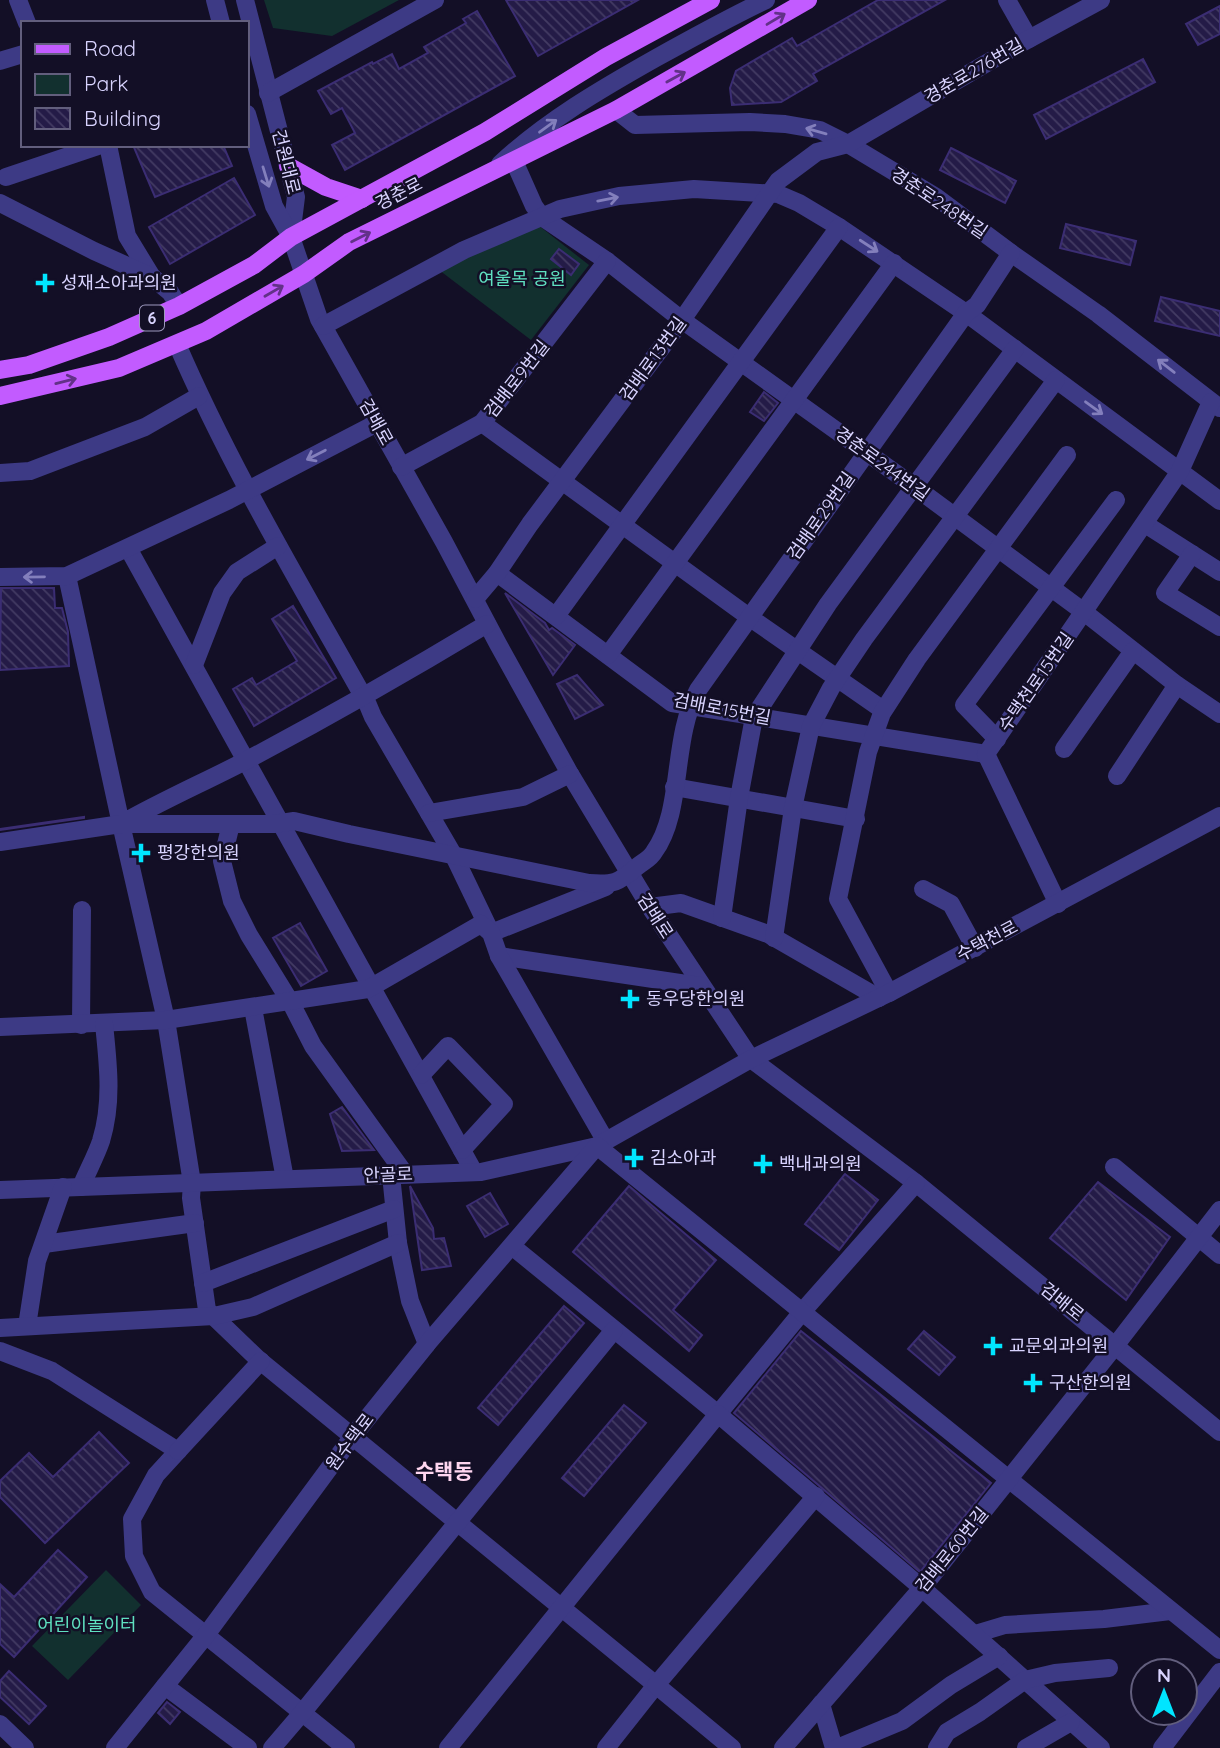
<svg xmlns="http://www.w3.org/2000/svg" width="1220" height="1748" viewBox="0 0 1220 1748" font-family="Quicksand,'Noto Sans KR',sans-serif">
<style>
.green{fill:#12302f}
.building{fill:url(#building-back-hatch);stroke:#3b2d73;stroke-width:2}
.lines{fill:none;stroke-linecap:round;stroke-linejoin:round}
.minor{stroke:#3d3a85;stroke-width:18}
.major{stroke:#c25bff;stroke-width:18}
.oneway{stroke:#623188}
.oneway2{stroke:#837fbc}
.poi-dot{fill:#00e5ff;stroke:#130f26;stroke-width:2.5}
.labels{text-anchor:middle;stroke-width:5;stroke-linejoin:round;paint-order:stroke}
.shield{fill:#130f26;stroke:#9e99be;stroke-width:2}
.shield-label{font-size:16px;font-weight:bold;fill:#d9d4ff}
.street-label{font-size:18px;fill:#d9d4ff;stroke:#130f26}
.park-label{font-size:18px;fill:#5fe0c0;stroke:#130f26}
.poi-label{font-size:18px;fill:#d9d4ff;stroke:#130f26;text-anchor:start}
.quarter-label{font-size:21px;font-weight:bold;fill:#ffd6f0;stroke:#130f26}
</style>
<defs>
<pattern id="building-back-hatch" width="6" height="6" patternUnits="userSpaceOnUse" patternTransform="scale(1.75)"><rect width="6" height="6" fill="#241b47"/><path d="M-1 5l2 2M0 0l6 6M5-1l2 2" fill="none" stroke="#433b63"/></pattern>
</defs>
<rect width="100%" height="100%" fill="#130f26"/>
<!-- green -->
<g class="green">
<polygon points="264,0 399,0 332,36 273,28"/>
<polygon points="538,225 589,265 531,340 439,270"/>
<polygon points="106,1570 141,1605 68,1680 32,1646"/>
</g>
<!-- building -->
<g class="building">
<polygon points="506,0 638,0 538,56"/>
<polygon points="878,0 945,0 813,74 817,81 781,102 732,105 730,88 736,71 792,38 797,46"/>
<polygon points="1220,6 1220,34 1198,45 1186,24"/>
<polygon points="477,11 515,76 345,170 332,145 355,133 342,108 331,114 318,91 372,62 373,64 392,54 399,69 428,53 424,47 466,23 463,19"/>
<polygon points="1143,59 1155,82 1046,139 1034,115"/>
<polygon points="133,145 223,145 232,166 155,197"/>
<polygon points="951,148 1016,181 1005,203 940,170"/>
<polygon points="234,178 255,215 170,264 149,227"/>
<polygon points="1066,224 1136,241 1130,265 1060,248"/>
<polygon points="559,249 579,264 571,275 551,259"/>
<polygon points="1161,297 1220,311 1220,336 1155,321"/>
<polygon points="764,392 778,403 764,421 750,412"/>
<polygon points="1,588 54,588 55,608 62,608 68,632 69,666 0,670"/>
<polygon points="505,593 545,623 549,630 552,628 575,645 553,675"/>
<polygon points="293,606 336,678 254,726 233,689 252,678 256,685 297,661 272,619"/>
<polygon points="577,675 603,705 575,719 557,684"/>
<polygon points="84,817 84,818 0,830 0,829"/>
<polygon points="300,923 327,971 301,986 273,938"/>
<polygon points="342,1107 374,1150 342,1151 330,1114"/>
<polygon points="845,1174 878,1200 839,1250 805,1224"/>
<polygon points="1098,1182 1170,1237 1126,1300 1050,1238"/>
<polygon points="410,1186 433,1228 434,1239 444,1238 451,1266 422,1270"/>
<polygon points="629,1186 716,1260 673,1310 702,1335 689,1351 573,1252"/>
<polygon points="490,1193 508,1224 485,1237 467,1206"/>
<polygon points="564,1306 584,1323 498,1425 478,1408"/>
<polygon points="801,1331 991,1483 920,1572 734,1413"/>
<polygon points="924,1331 955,1357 939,1375 908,1349"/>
<polygon points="624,1405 646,1423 584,1496 562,1478"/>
<polygon points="99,1432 129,1463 45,1543 0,1497 0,1481 29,1453 53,1477"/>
<polygon points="58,1550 87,1577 14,1657 0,1644 0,1584 14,1597"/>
<polygon points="9,1671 46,1706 29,1724 0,1697 0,1681"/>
<polygon points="167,1702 180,1712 170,1724 158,1713"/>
</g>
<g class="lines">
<!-- minor -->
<g class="minor">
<polyline points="18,0 27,23"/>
<polyline points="215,0 221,23"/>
<polyline points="245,0 296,197 291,237"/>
<polyline points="1007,0 1029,39"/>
<polyline points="0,61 23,54"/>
<polyline points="268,93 435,0"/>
<polyline points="616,110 635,125 750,122 785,124 820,130 848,144 936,197 1011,253 1098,314 1220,408"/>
<polyline points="247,114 274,206 291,237 319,319 444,542 498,644 570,774 650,907 751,1059 916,1183 1220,1432"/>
<polyline points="108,145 127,236 152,277"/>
<polyline points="514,161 534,206 542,217 607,261 682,320 915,487 1084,612 1177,685 1220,714"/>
<path d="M500 164C546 121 601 89 656 58 692 38 728 18 766 0"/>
<polyline points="6,177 101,145"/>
<polyline points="0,203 94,251 152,277 170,292 179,306"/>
<polyline points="323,326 464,250 560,209 619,196 694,189 778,194 799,203 839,227 966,313 1220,501"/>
<path d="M177 344C231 469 302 587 368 705L373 717 454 856 491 933 606 887"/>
<polyline points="482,423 749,617 883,710"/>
<polyline points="401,467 482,423 607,261"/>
<polyline points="0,473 30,471 145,427 199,396"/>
<polyline points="1145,524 1220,572"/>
<polyline points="128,548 474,1172"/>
<polyline points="1192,554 1165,593 1220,627"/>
<polyline points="497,573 672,703 986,754"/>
<path d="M67 576 121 824C163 800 207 781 249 759 330 716 409 671 487 624"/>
<polyline points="0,577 67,576 229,500 377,423"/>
<polyline points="475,599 497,573 530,524 682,320 778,181 817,152 848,144 1016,46 1101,0"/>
<polyline points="556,616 839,227"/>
<polyline points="608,655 894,263"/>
<polyline points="194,665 222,593 237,572 278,546"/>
<polyline points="997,739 964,705 1116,500"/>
<polyline points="1064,749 1133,651"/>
<polyline points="1117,776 1177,685"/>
<polyline points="674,787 856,819"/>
<polyline points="429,813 523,797 570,774"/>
<polyline points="121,824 166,1020 192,1183 191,1198 207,1310 259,1360 656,1685 606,1748"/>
<polyline points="231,824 222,861 232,901 249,935 291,1003 313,1046 405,1174"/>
<path d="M0 842 121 824H274L294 821 349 834 589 883C614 885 618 883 638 866 643 862 651 858 654 852 684 811 671 739 698 690L966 313 977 305 1011 253"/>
<polyline points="923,889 951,904 975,948"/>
<polyline points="1058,904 986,754 1180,471 1211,402"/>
<polyline points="650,907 681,903 768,934 879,998"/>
<polyline points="722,918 739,798 754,717 828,604 1015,349"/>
<polyline points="774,938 793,808 811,726 831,688 864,639 1056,380"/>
<polyline points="499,956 700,986"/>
<polyline points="889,993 838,899 868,752 882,713 917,659 1067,455"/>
<polyline points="253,1008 285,1179"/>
<polyline points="81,1025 82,910"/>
<polyline points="0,1027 166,1020 368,989 481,924 491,933 499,956 605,1140"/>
<polyline points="421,1075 448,1046 504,1104 462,1150"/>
<polyline points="1114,1167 1220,1255"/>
<polyline points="391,1175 398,1243 410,1301 427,1344"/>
<path d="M81 1187C87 1172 96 1156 101 1141 113 1102 108 1063 104 1024"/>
<polyline points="0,1190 481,1172 597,1146 751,1059 889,993 1220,816"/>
<polyline points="44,1244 195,1223"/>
<polyline points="513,1247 718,1414 802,1312 916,1183"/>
<polyline points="203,1283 394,1209"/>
<polyline points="27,1326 37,1261 63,1187"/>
<polyline points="0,1328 214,1316 253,1307 398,1243"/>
<polyline points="0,1351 52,1371 178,1451 156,1475 132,1519 134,1556 152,1592 346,1748"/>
<polyline points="178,1451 261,1361"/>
<polyline points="975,1634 1005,1625 1104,1619 1170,1611"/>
<polyline points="165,1686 248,1748"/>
<polyline points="821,1704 834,1748"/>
<polyline points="0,1724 25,1748"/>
<polyline points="115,1748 206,1635 353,1436 427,1344 597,1146 1220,1650"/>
<polyline points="272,1748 302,1713 614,1330"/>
<polyline points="448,1748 718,1414 922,1588 1101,1748"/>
<polyline points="732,1748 656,1685 816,1496"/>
<polyline points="783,1748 922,1588 1115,1346 1220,1210"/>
<polyline points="837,1748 902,1721 951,1685 999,1656"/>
<polyline points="937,1748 947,1732 980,1712 1025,1680 1055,1673 1109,1668"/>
<polyline points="1026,1748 1071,1722"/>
<polyline points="1162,1748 1220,1672"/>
</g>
<!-- major -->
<g class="major">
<polyline points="288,166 326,187 362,199"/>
<polyline points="0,370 29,365 109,337 179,306 254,265 291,237 485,132 606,57 711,0"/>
<polyline points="0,396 119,368 206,331 304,274 349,242 616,110 808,0"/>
</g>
</g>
<!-- one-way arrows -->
<defs><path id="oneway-shaft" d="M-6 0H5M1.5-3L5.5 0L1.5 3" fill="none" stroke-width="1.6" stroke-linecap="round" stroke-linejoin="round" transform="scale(1.75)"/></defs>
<g class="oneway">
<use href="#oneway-shaft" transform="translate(776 19) rotate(-31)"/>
<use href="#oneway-shaft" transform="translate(676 77) rotate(-29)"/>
<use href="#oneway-shaft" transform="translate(361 237) rotate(-27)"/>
<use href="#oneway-shaft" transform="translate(274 291) rotate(-30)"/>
<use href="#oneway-shaft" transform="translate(66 381) rotate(-14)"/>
</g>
<g class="oneway2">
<use href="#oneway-shaft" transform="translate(548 126) rotate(-36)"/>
<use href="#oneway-shaft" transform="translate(816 131) rotate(-164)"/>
<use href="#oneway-shaft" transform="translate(266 177) rotate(73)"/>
<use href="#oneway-shaft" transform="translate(608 199) rotate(-11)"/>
<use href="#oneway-shaft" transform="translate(869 246) rotate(33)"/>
<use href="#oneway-shaft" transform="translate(1166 366) rotate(-142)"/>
<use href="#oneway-shaft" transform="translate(1094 408) rotate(36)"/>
<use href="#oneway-shaft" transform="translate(316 455) rotate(153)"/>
<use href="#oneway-shaft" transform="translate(34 577) rotate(179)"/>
</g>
<!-- markers -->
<g class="poi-dot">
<path d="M41.5 272.5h7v7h7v7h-7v7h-7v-7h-7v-7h7z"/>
<path d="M137.5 842.5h7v7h7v7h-7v7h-7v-7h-7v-7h7z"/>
<path d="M626.5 988.5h7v7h7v7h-7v7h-7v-7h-7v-7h7z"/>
<path d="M630.5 1147.5h7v7h7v7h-7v7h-7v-7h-7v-7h7z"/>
<path d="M759.5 1153.5h7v7h7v7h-7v7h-7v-7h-7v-7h7z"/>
<path d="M989.5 1335.5h7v7h7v7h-7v7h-7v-7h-7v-7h7z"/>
<path d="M1029.5 1372.5h7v7h7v7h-7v7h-7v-7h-7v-7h7z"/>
</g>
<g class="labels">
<!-- shield labels -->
<rect class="shield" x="140" y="305.5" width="24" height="25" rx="5"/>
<g class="shield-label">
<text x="152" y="324">6</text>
</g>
<!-- street labels -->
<g class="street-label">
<text transform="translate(974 71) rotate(-30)" y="6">경춘로276번길</text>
<text transform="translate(286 162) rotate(76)" y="6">건원대로</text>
<text transform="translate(399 194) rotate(-27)" y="6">경춘로</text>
<text transform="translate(939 203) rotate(34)" y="6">경춘로248번길</text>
<text transform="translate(653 359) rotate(-54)" y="6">검배로13번길</text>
<text transform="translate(517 379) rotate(-52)" y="6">검배로9번길</text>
<text transform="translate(376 422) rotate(61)" y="6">검배로</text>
<text transform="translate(882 464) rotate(36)" y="6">경춘로244번길</text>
<text transform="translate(821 516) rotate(-55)" y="6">검배로29번길</text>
<text transform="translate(1036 682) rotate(-55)" y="6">수택천로15번길</text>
<text transform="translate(722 709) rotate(11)" y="6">검배로15번길</text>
<text transform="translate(655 916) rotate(57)" y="6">검배로</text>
<text transform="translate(987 941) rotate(-28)" y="6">수택천로</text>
<text transform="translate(388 1175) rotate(-2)" y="6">안골로</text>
<text transform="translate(1062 1302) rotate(39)" y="6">검배로</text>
<text transform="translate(350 1442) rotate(-53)" y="6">원수택로</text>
<text transform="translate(952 1550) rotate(-51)" y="6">검배로60번길</text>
</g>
<!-- park labels -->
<g class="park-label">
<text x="522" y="285">여울목 공원</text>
<text x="87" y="1631">어린이놀이터</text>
</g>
<!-- poi labels -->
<g class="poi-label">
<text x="61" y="289">성재소아과의원</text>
<text x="157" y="859">평강한의원</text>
<text x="646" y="1005">동우당한의원</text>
<text x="650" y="1164">김소아과</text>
<text x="779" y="1170">백내과의원</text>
<text x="1009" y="1352">교문외과의원</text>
<text x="1049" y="1389">구산한의원</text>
</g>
<!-- quarter labels -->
<g class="quarter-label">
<text x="444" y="1479">수택동</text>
</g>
</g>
<!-- legend -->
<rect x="21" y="21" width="228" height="126" fill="#130f26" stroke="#625e7d" stroke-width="2"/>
<rect x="35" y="44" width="35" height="10" fill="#c25bff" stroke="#625e7d" stroke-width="2"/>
<text x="84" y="56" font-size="21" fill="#d9d4ff">Road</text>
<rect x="35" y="74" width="35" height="21" fill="#12302f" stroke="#625e7d" stroke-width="2"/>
<text x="84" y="91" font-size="21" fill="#d9d4ff">Park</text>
<rect x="35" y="108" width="35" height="21" fill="url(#building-back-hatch)" stroke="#625e7d" stroke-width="2"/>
<text x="84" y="126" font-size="21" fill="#d9d4ff">Building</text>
<!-- north arrow -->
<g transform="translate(1164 1692)"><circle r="33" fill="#130f26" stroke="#625e7d" stroke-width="2"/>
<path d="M0-5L12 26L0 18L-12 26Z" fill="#00e5ff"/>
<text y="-10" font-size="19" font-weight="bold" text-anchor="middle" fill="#d9d4ff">N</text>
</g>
</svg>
